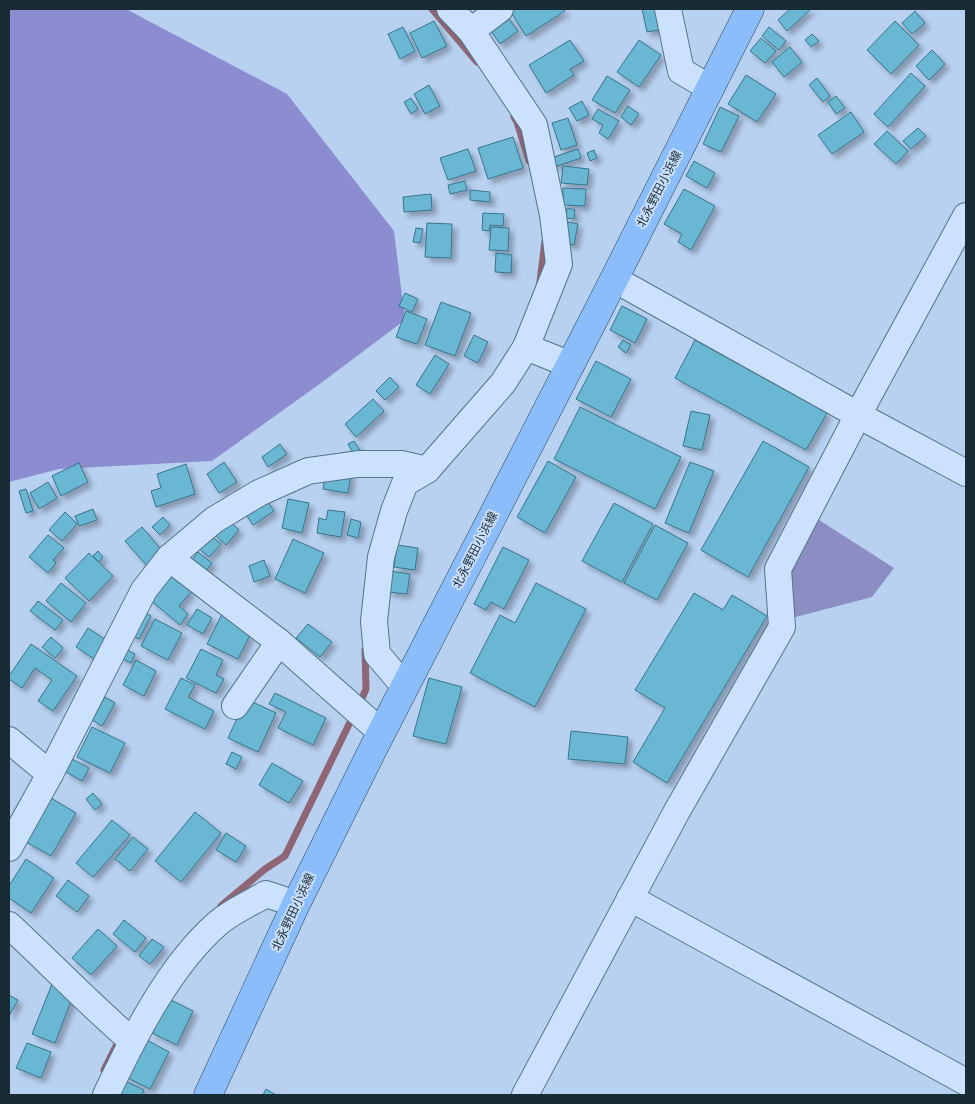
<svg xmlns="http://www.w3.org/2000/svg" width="975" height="1104" viewBox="0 0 975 1104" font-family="'Crimson Pro','Noto Sans JP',serif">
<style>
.green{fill:#8c8dd0}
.cemetery{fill:#8c8ec3}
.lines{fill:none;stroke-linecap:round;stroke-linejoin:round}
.stream{stroke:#8e6575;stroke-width:7}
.building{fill:#6ab7d4;stroke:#36748a;filter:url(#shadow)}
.minor-casing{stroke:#527388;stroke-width:28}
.major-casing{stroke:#274655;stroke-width:29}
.minor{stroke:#cbe1fc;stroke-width:26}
.major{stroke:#8abdfa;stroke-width:28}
.labels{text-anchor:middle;stroke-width:4;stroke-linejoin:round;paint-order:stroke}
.street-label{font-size:12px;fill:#192c36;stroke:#c8ddf8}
</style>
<defs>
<filter id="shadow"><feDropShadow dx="4.5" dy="4.5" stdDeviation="2.5" flood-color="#0004"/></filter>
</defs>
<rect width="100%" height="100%" fill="#b8d1f1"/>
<!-- green -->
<polygon class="green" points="9,9 126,9 287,94 394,231 405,320 321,383 212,461 59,469 9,482"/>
<!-- cemetery -->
<polygon class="cemetery" points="816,518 894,568 872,597 788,619 787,569"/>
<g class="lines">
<!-- stream -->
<g class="stream">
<polyline points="432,9 477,62"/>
<polyline points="514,117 517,122 529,161"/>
<polyline points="540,282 545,241"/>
<polyline points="359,705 366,689 365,650"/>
<polyline points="221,906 265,869 285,856 354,714"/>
<polyline points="104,1070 117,1044"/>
</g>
</g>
<!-- building -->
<g class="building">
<polygon points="509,9 563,9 565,11 526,36"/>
<polygon points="642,9 661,9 665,29 647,32"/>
<polygon points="790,9 811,9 787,31 778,20"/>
<polygon points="915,11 925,23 912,34 902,23"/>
<polygon points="506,15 518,31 500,44 489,28"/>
<polygon points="434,21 447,46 422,58 410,33"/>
<polygon points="895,21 919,45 891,74 867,50"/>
<polygon points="403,27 415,51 400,59 388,34"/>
<polygon points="769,27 786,41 779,50 762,36"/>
<polygon points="812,34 819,41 811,47 805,40"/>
<polygon points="761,38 776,51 765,63 750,51"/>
<polygon points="570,40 584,61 570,69 574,75 546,93 529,65"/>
<polygon points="639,40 661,55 639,87 617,72"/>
<polygon points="790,47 802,62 784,77 772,62"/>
<polygon points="932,50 945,64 929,80 916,66"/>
<polygon points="911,73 925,86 888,127 874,114"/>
<polygon points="746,75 776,94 757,122 728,104"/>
<polygon points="607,76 630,90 615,113 592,100"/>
<polygon points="817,78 830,96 823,102 809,85"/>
<polygon points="429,85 440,106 425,114 414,94"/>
<polygon points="836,96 845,108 836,114 828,102"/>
<polygon points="411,98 418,109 411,114 404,102"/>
<polygon points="582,101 589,115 577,121 569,108"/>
<polygon points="628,106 639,114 631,125 621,117"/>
<polygon points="720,107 739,116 721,152 703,144"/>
<polygon points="598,109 619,121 608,139 599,133 603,125 592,119"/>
<polygon points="851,112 864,132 832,154 818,135"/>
<polygon points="568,118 577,145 561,150 552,123"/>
<polygon points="918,128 926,136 911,149 903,141"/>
<polygon points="887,131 908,151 896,164 874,144"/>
<polygon points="513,137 523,168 488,179 478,148"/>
<polygon points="468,149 476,171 448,180 440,158"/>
<polygon points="578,149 581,158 554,167 551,158"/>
<polygon points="594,150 597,158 590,161 587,153"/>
<polygon points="694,161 715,173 707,188 686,176"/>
<polygon points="563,166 589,169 587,185 561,183"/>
<polygon points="465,181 467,190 450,194 448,185"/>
<polygon points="563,188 586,189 585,206 563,205"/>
<polygon points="684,189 715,206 691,250 678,242 682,234 664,224"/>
<polygon points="470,190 490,192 490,202 470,200"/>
<polygon points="431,194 432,210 404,212 403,197"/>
<polygon points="567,208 575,210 574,219 566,218"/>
<polygon points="483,213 504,214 503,226 490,225 489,231 482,230"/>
<polygon points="568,222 578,224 574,245 564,243"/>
<polygon points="427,223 452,224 451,258 425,257"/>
<polygon points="491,227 509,228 508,251 489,250"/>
<polygon points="416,228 423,229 420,243 413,242"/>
<polygon points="496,253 512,255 511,273 495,272"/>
<polygon points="405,293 418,299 412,312 399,306"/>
<polygon points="441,302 471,313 455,356 425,345"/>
<polygon points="622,306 647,319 635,343 610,330"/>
<polygon points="406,311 427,319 417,344 396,337"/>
<polygon points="474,335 488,342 478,363 464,356"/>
<polygon points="623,340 631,345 626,353 618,347"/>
<polygon points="695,340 827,413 806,450 675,378"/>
<polygon points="435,355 449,364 430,394 416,385"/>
<polygon points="596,361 631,379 611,417 576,399"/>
<polygon points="390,377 399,387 385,400 376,391"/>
<polygon points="373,399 384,411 356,437 345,424"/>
<polygon points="580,407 681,457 655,509 554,459"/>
<polygon points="691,411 710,415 702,450 683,446"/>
<polygon points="354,441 361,452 355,456 348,444"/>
<polygon points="763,441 809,467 748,577 701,550"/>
<polygon points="280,444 287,454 268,467 262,457"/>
<polygon points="548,461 576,477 545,533 517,517"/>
<polygon points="224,462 237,482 219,493 207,474"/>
<polygon points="690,462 714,471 689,533 665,523"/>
<polygon points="79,463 88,482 61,496 52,476"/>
<polygon points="186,464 195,494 156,507 151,491 161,488 157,474"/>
<polygon points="326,471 351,474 348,493 323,489"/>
<polygon points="48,482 57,498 39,509 30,493"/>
<polygon points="26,489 33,511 26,513 19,491"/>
<polygon points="265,498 274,511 253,525 245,513"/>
<polygon points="288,499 309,503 302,533 282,528"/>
<polygon points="614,503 653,524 622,582 582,561"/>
<polygon points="93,509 97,520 79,526 75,516"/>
<polygon points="328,510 345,512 341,537 317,533 319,518 326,520"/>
<polygon points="65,512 77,524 62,541 49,530"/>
<polygon points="163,517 170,525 160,535 152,527"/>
<polygon points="351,519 361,522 358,538 347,535"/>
<polygon points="228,520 239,530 226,545 215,535"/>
<polygon points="655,525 688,543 657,600 624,583"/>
<polygon points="142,527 164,553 148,567 125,541"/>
<polygon points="209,534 221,544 209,557 198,548"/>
<polygon points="48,535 64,548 53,560 56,563 48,573 29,557"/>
<polygon points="293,539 324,553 305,593 275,579"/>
<polygon points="397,545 418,548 415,570 394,567"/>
<polygon points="503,547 529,560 504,609 491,602 486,610 474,604"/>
<polygon points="98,551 103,557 99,562 93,556"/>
<polygon points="198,552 212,563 206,571 192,560"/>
<polygon points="89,553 113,576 89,601 65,578"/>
<polygon points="264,560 270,576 254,582 249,566"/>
<polygon points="391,571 410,574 407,594 388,592"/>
<polygon points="170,574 191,592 179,606 188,614 180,625 149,599"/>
<polygon points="61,583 86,603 71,622 46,601"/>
<polygon points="536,583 586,609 535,707 470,673 500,615 515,623"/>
<polygon points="694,593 723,610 732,595 767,616 667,783 633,762 665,708 635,690"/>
<polygon points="38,601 63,620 55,630 30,611"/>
<polygon points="197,609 212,618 203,634 187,625"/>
<polygon points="142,611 151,616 139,639 129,633"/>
<polygon points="223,612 244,623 241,630 250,635 238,659 207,644"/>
<polygon points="155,619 182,633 168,660 141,646"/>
<polygon points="308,624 332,642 320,657 296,638"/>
<polygon points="88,628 106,640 94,659 76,647"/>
<polygon points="51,637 63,648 55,658 42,647"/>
<polygon points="31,644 77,676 53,711 38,701 52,680 35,668 22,688 9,679 9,676"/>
<polygon points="124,648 135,654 131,663 119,657"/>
<polygon points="201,649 223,660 216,675 224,679 216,693 186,678"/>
<polygon points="136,660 156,671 144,696 123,685"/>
<polygon points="181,678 195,685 188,697 214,711 205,729 165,709"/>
<polygon points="429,678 462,687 446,744 413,736"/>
<polygon points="275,693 326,718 313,745 278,728 286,712 269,704"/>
<polygon points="105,697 115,703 102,726 92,720"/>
<polygon points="246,699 276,713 258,752 228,738"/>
<polygon points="92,727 125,743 110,773 77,757"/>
<polygon points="571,731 628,737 625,764 568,759"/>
<polygon points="232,752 242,757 236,769 226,764"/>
<polygon points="72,759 89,768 82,781 66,772"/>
<polygon points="272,763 303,781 289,803 259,785"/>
<polygon points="93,793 102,804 95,810 86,799"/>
<polygon points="51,798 76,813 51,856 26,842"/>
<polygon points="195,812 221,833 181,882 155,861"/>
<polygon points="112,820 130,835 93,877 76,863"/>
<polygon points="226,833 246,846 236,862 216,850"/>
<polygon points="133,837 148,849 130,871 115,859"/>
<polygon points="26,859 54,878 31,913 9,898 9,886"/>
<polygon points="68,880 89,896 77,912 56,896"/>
<polygon points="124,920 146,938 135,952 113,934"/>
<polygon points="98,929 117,946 91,975 72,958"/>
<polygon points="152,939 164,947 150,964 139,956"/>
<polygon points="52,984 74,993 55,1043 32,1034"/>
<polygon points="9,995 18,1000 9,1016"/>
<polygon points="167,998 193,1011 177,1045 150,1032"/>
<polygon points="145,1039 169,1052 150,1089 124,1076"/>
<polygon points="27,1043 51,1052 41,1078 16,1068"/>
<polygon points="123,1080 144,1090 142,1095 116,1095"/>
<polygon points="266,1089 276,1095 263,1095"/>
</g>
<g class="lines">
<!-- minor casing -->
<g class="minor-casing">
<g id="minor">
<polyline points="668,9 681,71 710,88"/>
<polyline points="471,31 500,9"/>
<polyline points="614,279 858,415 966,473"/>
<polyline points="526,347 571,365"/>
<polyline points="169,558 279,642 381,732"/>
<polyline points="405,687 377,654 374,621 381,557 394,511 405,483 427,470 503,383 526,347 559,264 553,215 534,125 471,31 450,9"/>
<polyline points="235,706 279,642"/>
<polyline points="9,740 50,774"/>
<polyline points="9,848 50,774 144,590 169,558 214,520 259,493 308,471 358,464 401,464 427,470"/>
<polyline points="630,898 966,1082"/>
<path d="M9 925C50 963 89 1004 132 1041"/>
<path d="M106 1095C133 1038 169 966 217 924 230 912 251 903 266 894L296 904"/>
<polyline points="525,1095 677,811 782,627 778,569 858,415 966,216"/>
</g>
</g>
<!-- major casing -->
<g class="major-casing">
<polyline id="major" points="208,1095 296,904 375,745 597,313 750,9"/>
</g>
<!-- minor -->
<use href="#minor" class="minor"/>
<!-- major -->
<use href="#major" class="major"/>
</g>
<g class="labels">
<!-- street labels -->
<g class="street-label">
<text transform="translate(659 189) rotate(-63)" y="4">北永野田小浜線</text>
<text transform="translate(475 550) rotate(-63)" y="4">北永野田小浜線</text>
<text transform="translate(293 912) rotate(-65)" y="4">北永野田小浜線</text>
</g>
</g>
<!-- border -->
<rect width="975" height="1104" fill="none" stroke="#192c36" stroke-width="20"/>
</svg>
